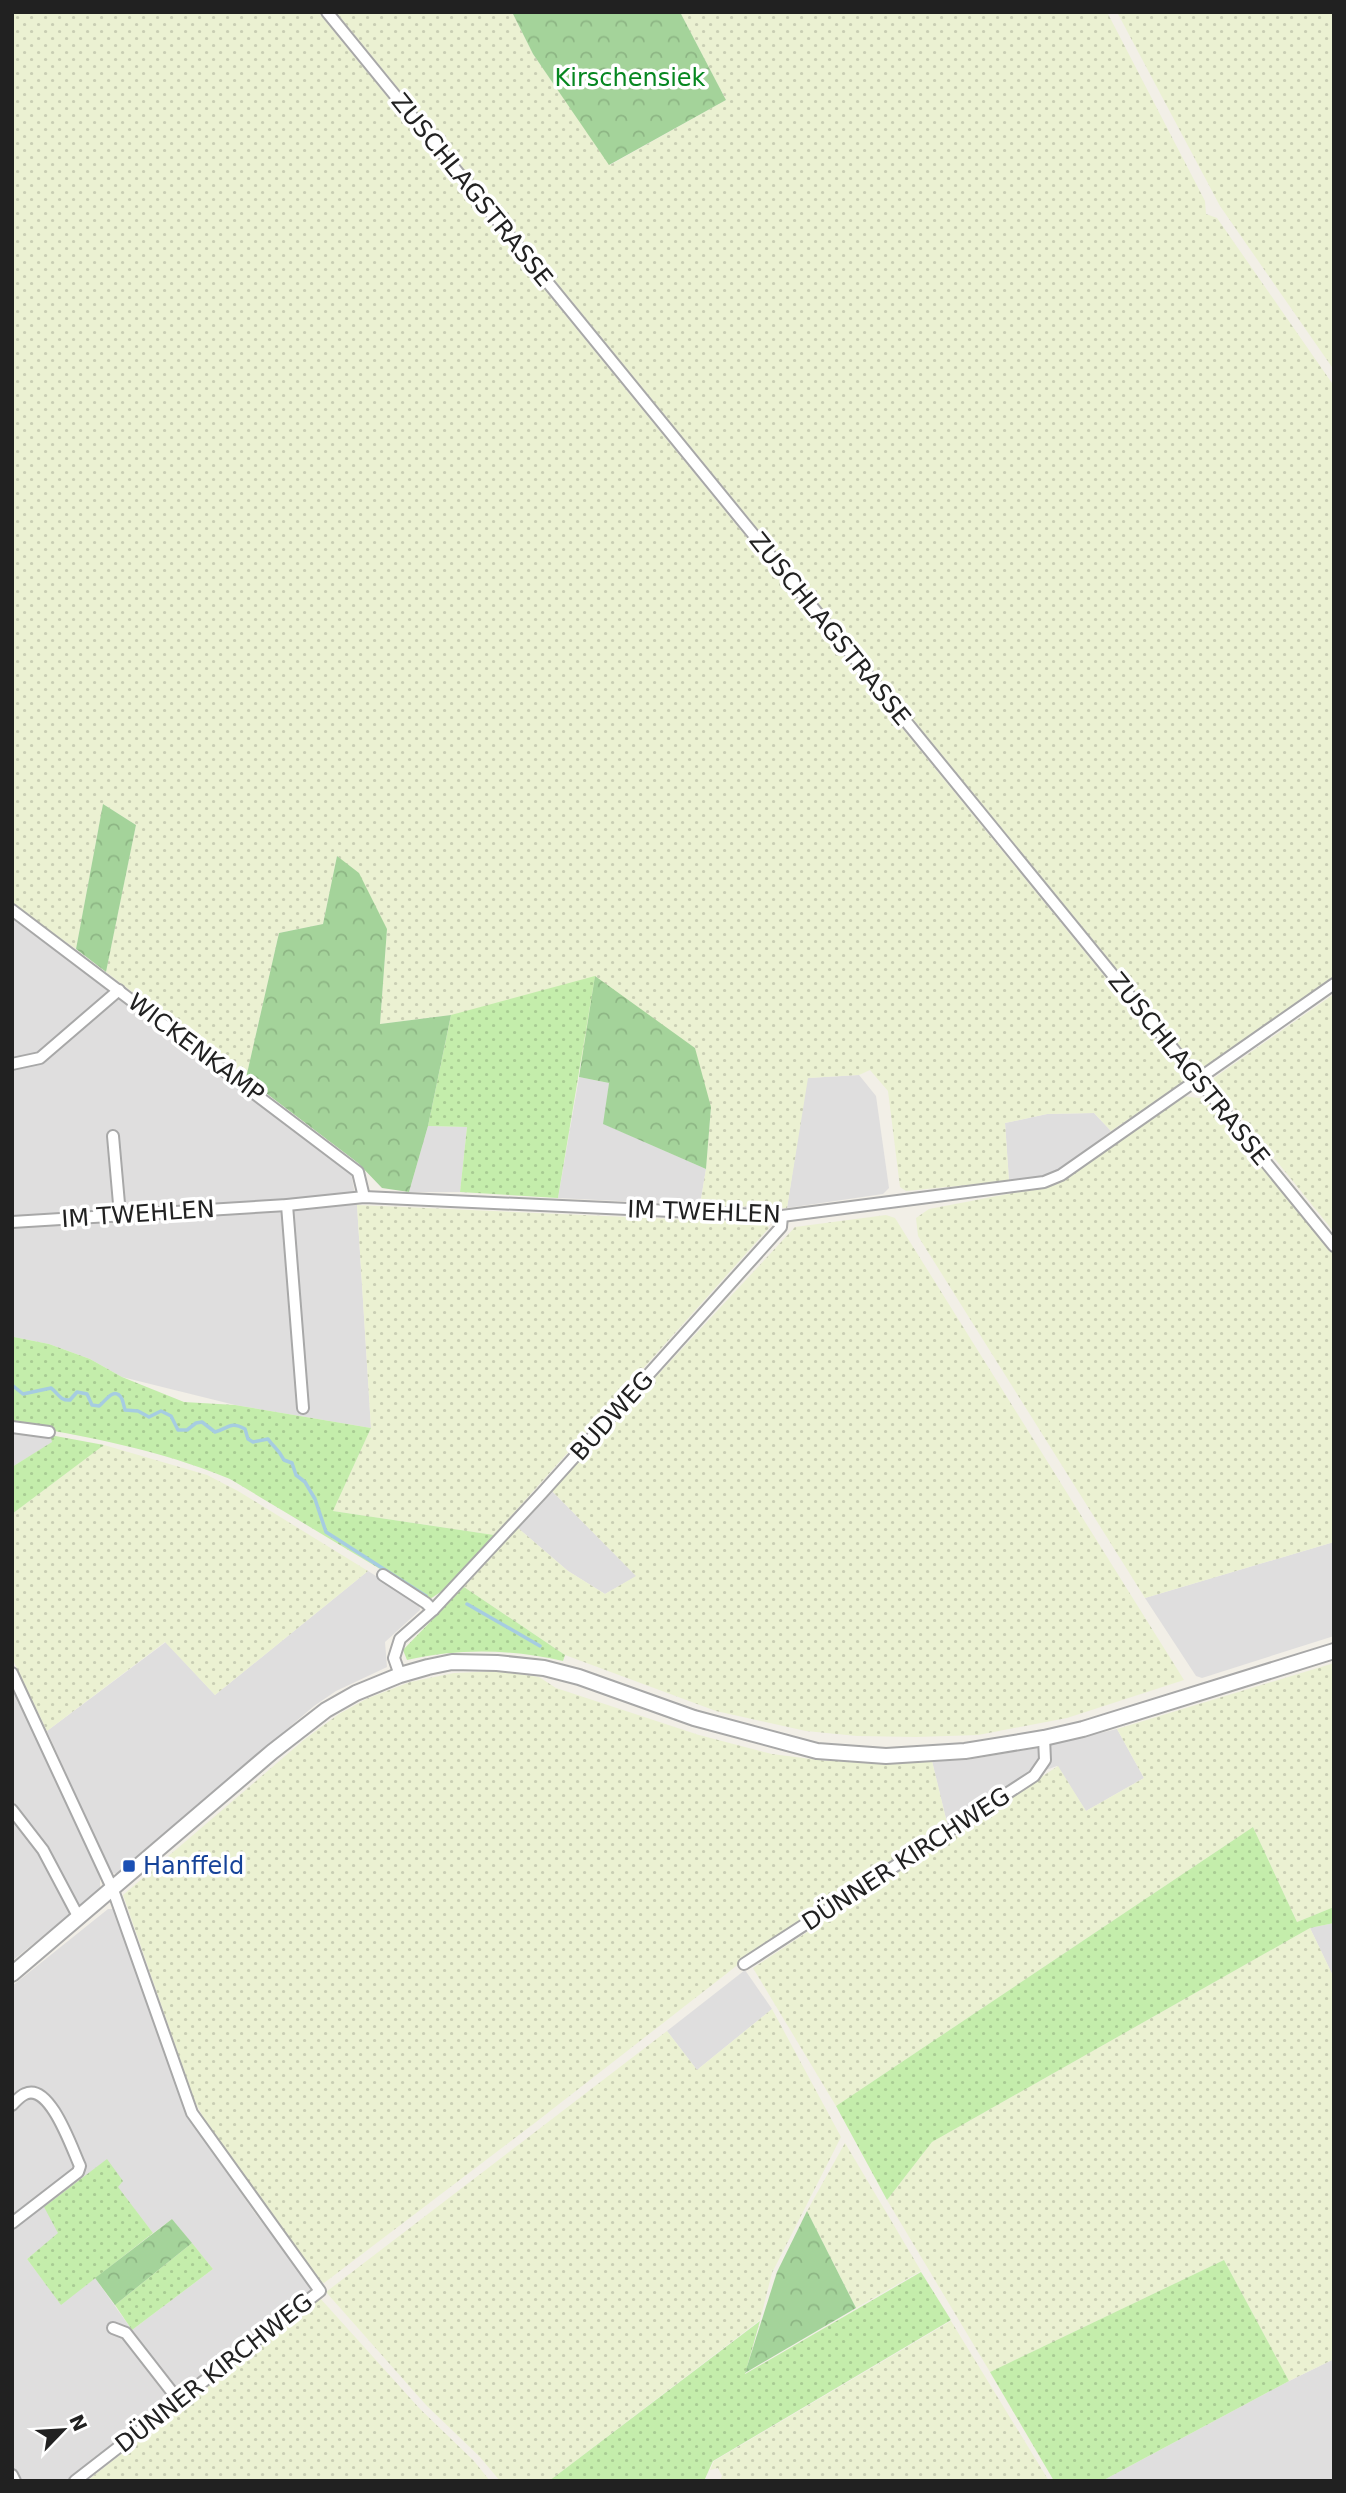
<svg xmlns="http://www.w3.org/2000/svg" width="1346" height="2493" viewBox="0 0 1346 2493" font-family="'DejaVu Sans',sans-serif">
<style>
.residential{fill:#dfdede;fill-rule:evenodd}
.farmland{fill:url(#farmland-dots)}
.grass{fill:url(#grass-dots)}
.forest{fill:url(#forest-crowns)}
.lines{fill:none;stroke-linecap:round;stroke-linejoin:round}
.stream{stroke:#a6cce1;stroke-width:3.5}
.minor-casing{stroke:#a8a8a8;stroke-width:14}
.tertiary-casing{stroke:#a8a8a8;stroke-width:18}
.minor{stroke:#fff;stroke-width:10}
.tertiary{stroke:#fff;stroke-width:14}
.transit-dot{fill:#1a4fb4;stroke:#fff;stroke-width:2.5}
.labels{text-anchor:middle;stroke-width:7;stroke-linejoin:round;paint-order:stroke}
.park-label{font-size:24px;fill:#068720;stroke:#fff}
.street-label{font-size:24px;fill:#212121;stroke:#fff}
.transit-label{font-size:24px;fill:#164399;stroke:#fff;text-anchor:start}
</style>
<defs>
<pattern id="farmland-dots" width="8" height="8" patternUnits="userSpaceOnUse" patternTransform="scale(1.75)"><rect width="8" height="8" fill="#ebf1d2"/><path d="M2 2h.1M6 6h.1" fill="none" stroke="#c9ceb4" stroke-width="1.8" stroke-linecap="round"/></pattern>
<pattern id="grass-dots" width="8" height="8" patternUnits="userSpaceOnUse" patternTransform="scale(1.75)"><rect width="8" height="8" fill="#c4edab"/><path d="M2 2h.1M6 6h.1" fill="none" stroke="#a8cb93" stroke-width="1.8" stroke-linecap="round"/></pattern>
<pattern id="forest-crowns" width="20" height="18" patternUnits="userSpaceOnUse" patternTransform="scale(1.75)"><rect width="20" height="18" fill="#a4d39a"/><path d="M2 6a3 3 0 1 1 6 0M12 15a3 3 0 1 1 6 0" fill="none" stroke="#8db584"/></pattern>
</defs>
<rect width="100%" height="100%" fill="#f2efe7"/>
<!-- residential -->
<g class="residential">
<polygon points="12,917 351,1173 357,1205 371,1428 235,1405 122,1377 90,1359 49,1344 14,1337"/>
<polygon points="859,1075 876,1096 889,1188 883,1194 787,1208 807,1078"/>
<polygon points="579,1077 609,1083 604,1124 706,1169 700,1205 558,1198"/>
<polygon points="1094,1113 1111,1131 1059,1171 1044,1177 1009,1181 1005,1123 1047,1114"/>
<polygon points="428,1126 467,1127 460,1192 409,1192"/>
<polygon points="12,1431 50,1435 53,1442 12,1467"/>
<polygon points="551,1490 637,1576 605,1594 568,1571 518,1528"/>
<polygon points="1334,1542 1334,1636 1202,1678 1196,1676 1145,1598"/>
<polygon points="368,1571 419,1603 420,1610 385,1642 387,1667 336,1691 314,1706 118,1874 111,1873 47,1731 166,1642 215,1695"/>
<polygon points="12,1685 100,1877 100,1890 12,1961"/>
<polygon points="1117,1729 1144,1778 1086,1811 1057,1766 1032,1775 948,1827 932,1761 967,1760 1037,1748"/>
<path d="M108 1909H113L118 1922 187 2115 254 2212 313 2290 67 2481H12V1986ZM117 2187 153 2233 172 2219 213 2269 132 2330 95 2278 61 2304 27 2259Z"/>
<polygon points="1334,1923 1334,1978 1310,1928"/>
<polygon points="745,1970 772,2009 697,2070 667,2031"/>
<polygon points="1334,2359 1334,2481 1102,2481 1289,2381"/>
</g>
<!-- farmland -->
<g class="farmland">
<polygon points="12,12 318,12 1172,1059 1183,1073 1183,1082 1111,1131 1094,1113 1047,1114 1005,1123 1009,1181 906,1191 900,1187 888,1091 870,1070 859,1075 808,1078 787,1208 700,1205 706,1169 711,1107 451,1015 380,1024 387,929 337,856 323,924 279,933 246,1078 106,972 136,825 103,804 76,949 12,905"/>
<polygon points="336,12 512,12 533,54 610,165 726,100 680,12 1107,12 1205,201 1206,214 1217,218 1334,386 1334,976 1205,1066 1200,1066 1191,1060"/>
<polygon points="1117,12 1334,12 1334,370 1220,206"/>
<polygon points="1334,994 1334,1232 1211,1080"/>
<polygon points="1183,1096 1206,1099 1334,1255 1334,1542 1145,1598 918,1236 916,1218 929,1209 1055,1185"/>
<polygon points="357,1205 766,1223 769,1228 494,1535 333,1511 371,1428"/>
<polygon points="886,1215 895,1218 1184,1680 1067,1718 978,1735 916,1737 857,1736 806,1731 716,1711 565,1655 464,1587 518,1528 568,1571 605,1594 636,1576 551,1490 795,1227"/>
<polygon points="104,1445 207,1475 238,1491 368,1571 215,1695 165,1642 47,1731 12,1658 12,1514"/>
<polygon points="1334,1663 1334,1907 1297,1922 1253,1827 836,2106 753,1968 1058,1766 1086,1811 1144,1778 1117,1729"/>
<polygon points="500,1671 539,1677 556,1688 699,1735 772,1754 827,1761 932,1761 948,1827 744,1960 536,2122 324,2283 320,2281 208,2126 195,2102 123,1895 305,1739 339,1714 366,1699 410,1682 454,1673"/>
<polygon points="1310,1928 1334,1978 1334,2359 1289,2381 1224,2260 990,2372 887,2200 932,2142"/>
<polygon points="772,2009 841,2137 772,2273 760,2320 549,2481 500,2481 480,2457 426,2405 326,2292 667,2031 697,2070"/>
<polygon points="845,2143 921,2271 856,2308 807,2211"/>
<polygon points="319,2297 420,2409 474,2461 490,2481 87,2481"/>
<polygon points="951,2321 1049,2481 720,2481 722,2476 718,2468 710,2470 714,2461"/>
</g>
<!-- grass -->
<g class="grass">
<polygon points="595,976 558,1198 460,1192 467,1127 428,1126 451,1015"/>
<path d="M12 1309 14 1337 49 1344 90 1359 122 1377 184 1402 235 1405 371 1428 333 1511 494 1535 445 1589 430 1599 230 1479C160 1450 87 1436 12 1424Z"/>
<polygon points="50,1435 104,1445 12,1514 12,1467 52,1442"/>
<path d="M464 1587 565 1655 563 1661C510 1649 460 1648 407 1660L403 1650Z"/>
<polygon points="1253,1827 1297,1922 1334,1907 1334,1923 1310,1928 932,2142 887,2200 836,2106"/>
<polygon points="107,2159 123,2181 118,2187 153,2233 61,2305 27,2259 58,2233 44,2207"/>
<polygon points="192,2243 213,2269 132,2330 115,2305"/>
<polygon points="1224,2260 1289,2381 1102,2481 1054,2481 990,2372"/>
<polygon points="921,2272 951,2320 713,2461 704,2481 549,2481 760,2321 745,2374"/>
</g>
<!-- forest -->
<g class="forest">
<polygon points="512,12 680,12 726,100 609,165 533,54"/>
<polygon points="103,804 136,825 106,972 76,949"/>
<polygon points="337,856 359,873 387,929 380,1024 451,1015 428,1126 409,1192 382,1188 358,1163 246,1078 279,933 323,924"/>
<polygon points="595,976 695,1048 711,1107 706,1169 603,1124 609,1083 579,1077"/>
<polygon points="807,2211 856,2308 745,2373 777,2272"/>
<polygon points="172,2219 192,2243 115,2305 95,2278"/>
</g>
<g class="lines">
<!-- stream -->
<g class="stream">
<path d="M12 1385 23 1394 51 1388C58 1393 60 1401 70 1400L77 1392 87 1394 92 1405 99 1406C105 1402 114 1385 122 1399 123 1402 124 1406 125 1410L138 1411 149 1417 161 1411 171 1416 178 1430H187L196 1423 202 1422 215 1432C229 1428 230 1421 245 1429L248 1439 253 1442 268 1439C274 1448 278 1448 284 1460L292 1463 296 1475 305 1482 315 1499 326 1532 426 1596"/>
<polyline points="467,1604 540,1646"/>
</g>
<!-- minor casing -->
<g class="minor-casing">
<g id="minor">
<polyline points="327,12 1334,1246"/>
<polyline points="12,910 358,1172 364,1197"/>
<polyline points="12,1064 40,1058 119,990"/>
<polyline points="113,1136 120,1215"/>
<polyline points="287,1205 303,1408"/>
<polyline points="12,1222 287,1205 364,1197 782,1216 1044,1182 1061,1175 1334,984"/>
<polyline points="12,1427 49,1432"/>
<polyline points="383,1575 426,1603 433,1610"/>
<polyline points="12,1673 113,1890 192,2113 320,2291 75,2481"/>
<polyline points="400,1675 394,1658 400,1639 433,1610 542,1493 781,1227 782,1216"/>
<polyline points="12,1810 43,1850 79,1918"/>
<polyline points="744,1964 1034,1776 1045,1760 1044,1738"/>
<path d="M12 2105C16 2101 20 2096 25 2094 50 2082 72 2149 80 2166L78 2172 12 2223"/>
<polyline points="113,2328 126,2333 179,2401"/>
<polyline points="12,2475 15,2481"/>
</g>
</g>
<!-- tertiary casing -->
<g class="tertiary-casing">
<polyline id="tertiary" points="12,1974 272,1752 326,1710 356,1693 400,1675 428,1667 452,1662 497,1663 544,1668 579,1677 694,1718 817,1751 886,1756 965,1751 1044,1738 1083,1729 1334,1651"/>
</g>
<!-- minor -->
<use href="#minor" class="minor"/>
<!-- tertiary -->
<use href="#tertiary" class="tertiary"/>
</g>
<!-- markers -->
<rect class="transit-dot" x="122" y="1859" width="14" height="14" rx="3.5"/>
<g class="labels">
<!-- park labels -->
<g class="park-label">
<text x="630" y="86">Kirschensiek</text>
</g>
<!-- street labels -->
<g class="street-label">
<text transform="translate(472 190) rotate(51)" y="8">ZUSCHLAGSTRASSE</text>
<text transform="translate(830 629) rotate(51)" y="8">ZUSCHLAGSTRASSE</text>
<text transform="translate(196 1048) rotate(37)" y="8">WICKENKAMP</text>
<text transform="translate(1189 1069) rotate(51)" y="8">ZUSCHLAGSTRASSE</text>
<text transform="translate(704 1212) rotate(2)" y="8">IM TWEHLEN</text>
<text transform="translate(138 1214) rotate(-4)" y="8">IM TWEHLEN</text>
<text transform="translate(612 1416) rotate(-48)" y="8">BUDWEG</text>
<text transform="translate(906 1859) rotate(-33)" y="8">DÜNNER KIRCHWEG</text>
<text transform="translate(214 2373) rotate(-38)" y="8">DÜNNER KIRCHWEG</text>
</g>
<!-- transit labels -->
<g class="transit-label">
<text x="143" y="1874">Hanffeld</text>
</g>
</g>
<!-- border -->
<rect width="1346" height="2493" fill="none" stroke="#212121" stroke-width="28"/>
<!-- north arrow -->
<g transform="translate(63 2430) rotate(65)" stroke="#ffffff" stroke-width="5" paint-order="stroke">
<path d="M0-5L12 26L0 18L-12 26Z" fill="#212121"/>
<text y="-10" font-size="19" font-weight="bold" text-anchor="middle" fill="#212121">N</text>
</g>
</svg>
